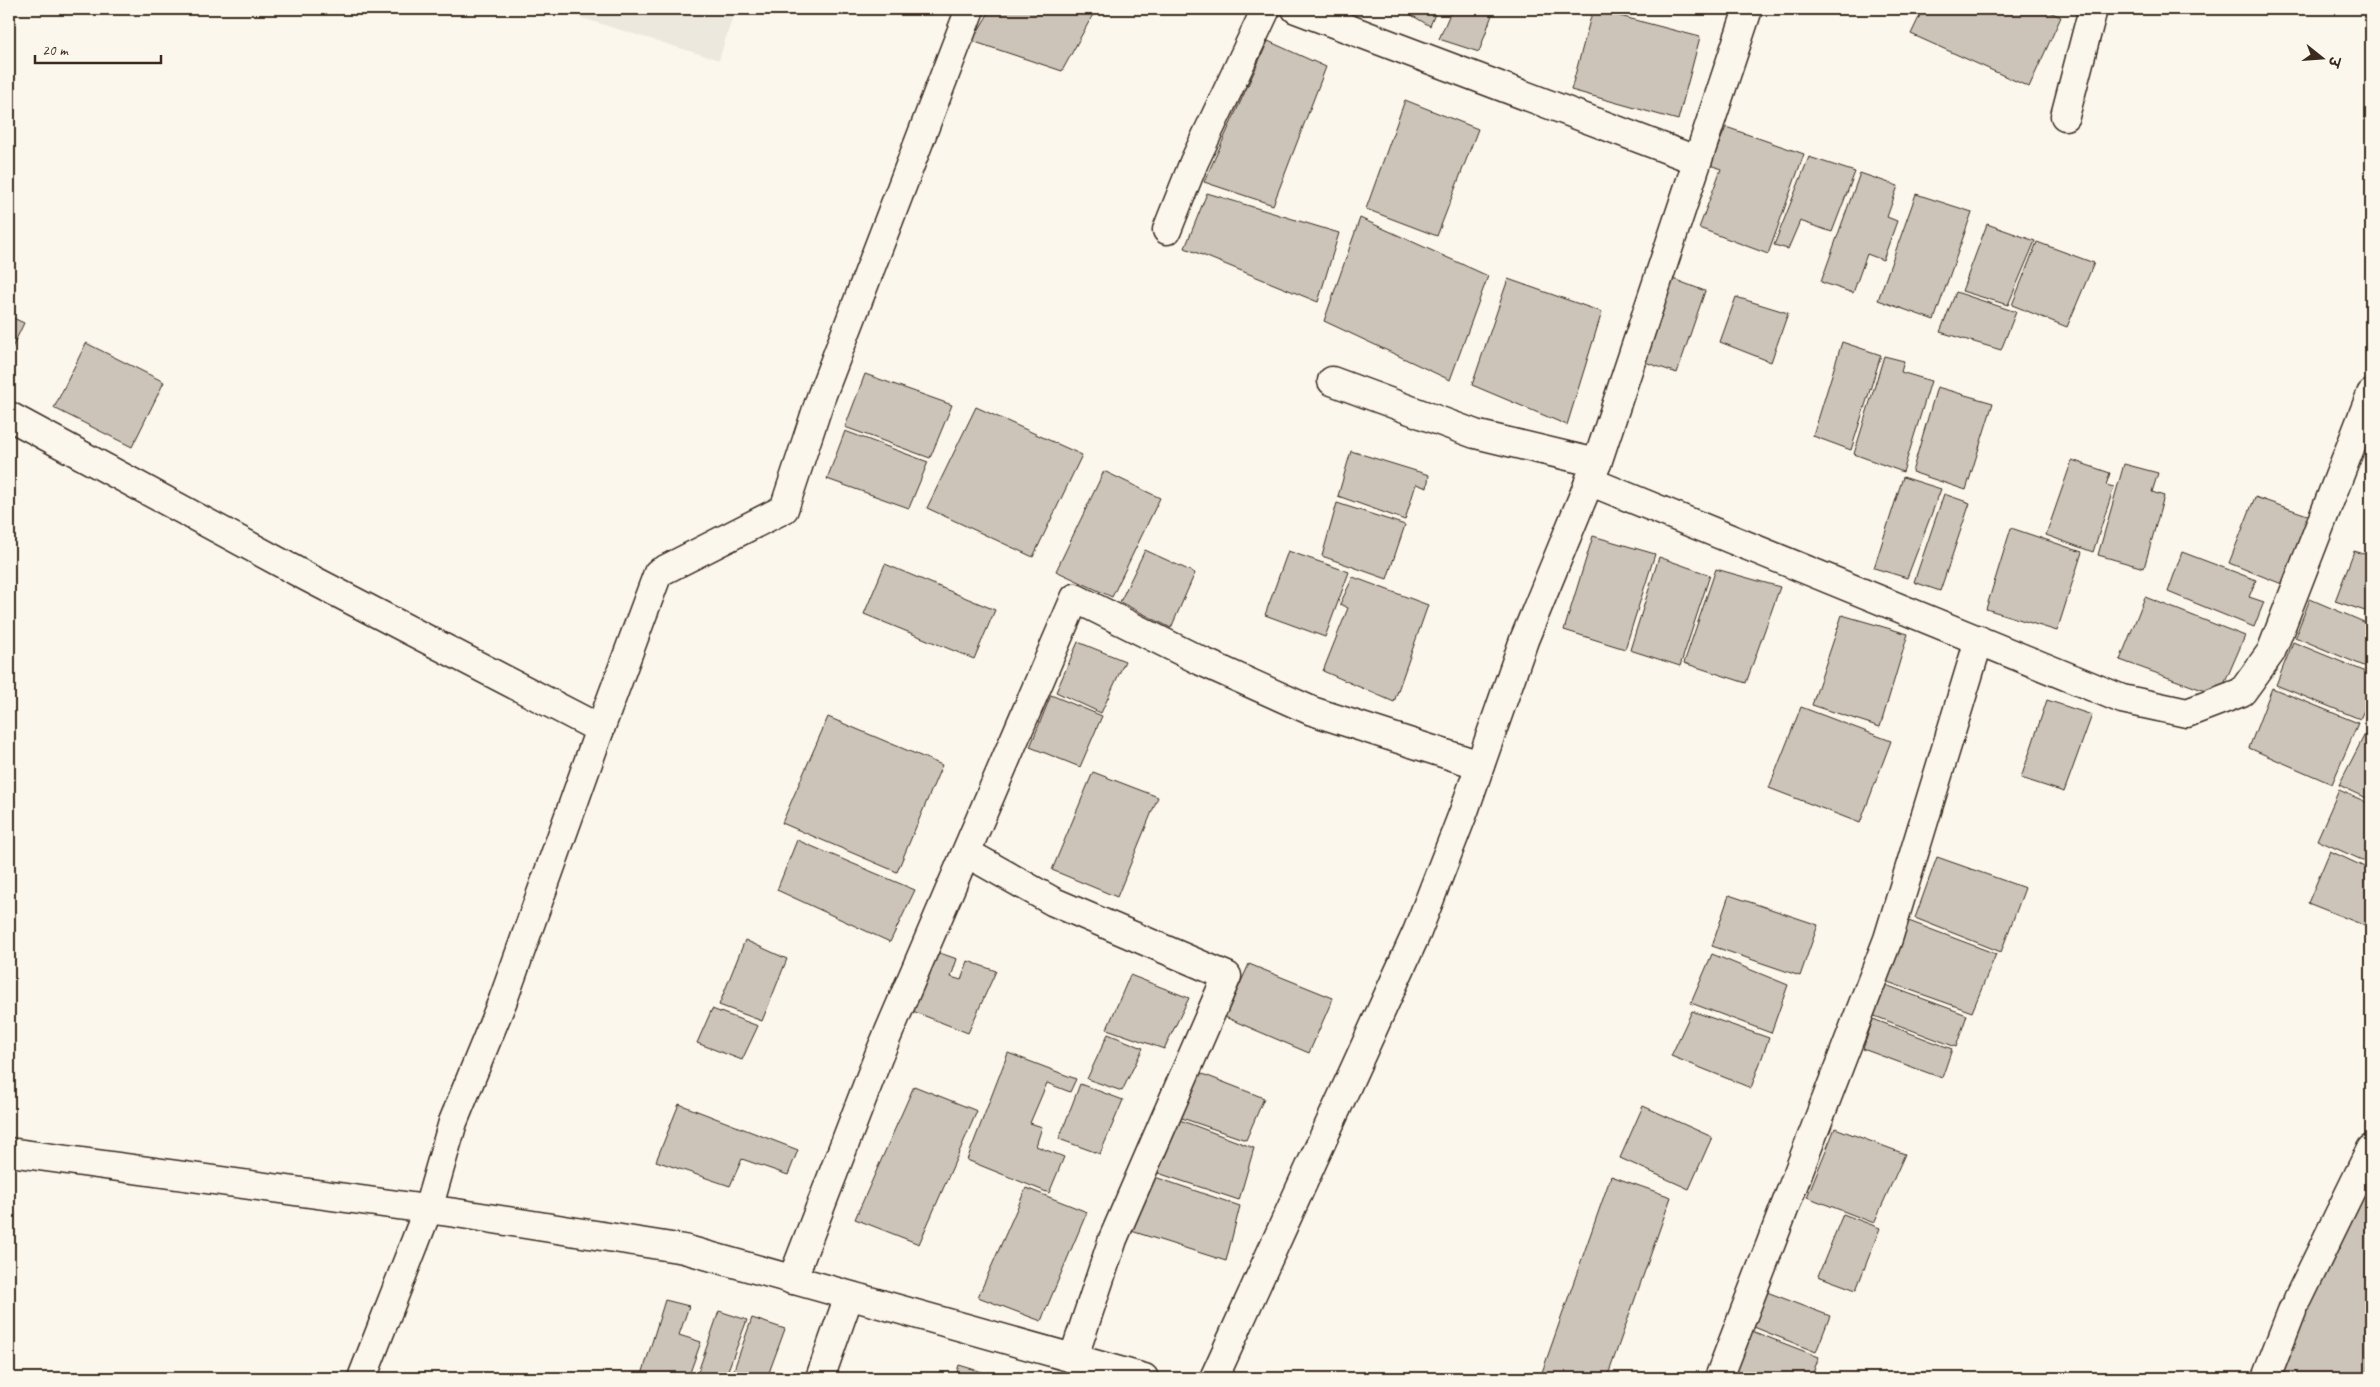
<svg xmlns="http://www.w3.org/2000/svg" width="2380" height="1387" viewBox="0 0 2380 1387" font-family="Caveat,'Playpen Sans Deva',sans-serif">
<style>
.built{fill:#ede8dd}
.building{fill:#ccc4b9;stroke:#3b2a1e}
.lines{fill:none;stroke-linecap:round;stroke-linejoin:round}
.minor-casing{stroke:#3b2a1e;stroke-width:31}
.minor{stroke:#fbf7ec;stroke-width:28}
</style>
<rect width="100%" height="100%" fill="#fbf7ec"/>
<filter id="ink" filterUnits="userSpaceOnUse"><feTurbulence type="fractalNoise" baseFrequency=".02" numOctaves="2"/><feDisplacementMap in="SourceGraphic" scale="10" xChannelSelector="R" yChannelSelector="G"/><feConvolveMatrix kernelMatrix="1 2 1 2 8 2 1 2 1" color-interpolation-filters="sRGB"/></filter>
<g filter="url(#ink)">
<!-- built -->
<polygon class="built" points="552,9 735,9 719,60"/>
<!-- building -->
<g class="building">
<polygon points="991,9 1096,9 1062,71 972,41"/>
<polygon points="1401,9 1437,9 1430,26"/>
<polygon points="1452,9 1494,9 1479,52 1439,39"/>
<polygon points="1593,9 1700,37 1678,120 1571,90"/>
<polygon points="1923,9 2043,9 2061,17 2029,87 1911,34"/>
<polygon points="1268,41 1326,67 1273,205 1204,182"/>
<polygon points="1405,100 1478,129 1437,236 1366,209"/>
<polygon points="1726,127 1804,154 1768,254 1699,228 1721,169 1710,165"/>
<polygon points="1809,157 1855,172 1832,232 1800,221 1788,249 1774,245"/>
<polygon points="1860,173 1898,186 1887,217 1897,221 1883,260 1867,254 1853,293 1821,282"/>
<polygon points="1207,193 1339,233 1318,302 1185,248"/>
<polygon points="1916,194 1972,212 1934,320 1878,300"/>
<polygon points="1360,218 1488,276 1450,380 1324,321"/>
<polygon points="1987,224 2035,241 2008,305 1962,291"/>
<polygon points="2037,242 2094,263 2067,327 2012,305"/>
<polygon points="1665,276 1705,291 1677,373 1636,359"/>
<polygon points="1508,279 1602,312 1567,425 1472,385"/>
<polygon points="1956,292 2016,312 2001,350 1940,332"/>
<polygon points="1736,297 1788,313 1771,362 1720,342"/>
<polygon points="9,316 24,323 9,354"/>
<polygon points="1842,342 1881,355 1851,450 1813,436"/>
<polygon points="86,343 164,382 132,447 54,408"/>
<polygon points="1884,356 1904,361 1901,372 1931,381 1903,472 1854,454"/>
<polygon points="865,374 952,405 930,458 845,427"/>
<polygon points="1937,387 1993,403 1966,490 1912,472"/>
<polygon points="976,407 1082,455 1033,557 927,508"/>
<polygon points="845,431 928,462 909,508 827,479"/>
<polygon points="1351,451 1429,475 1427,488 1416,484 1405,520 1338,496"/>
<polygon points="2072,460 2110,473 2106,485 2114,487 2093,552 2046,535"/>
<polygon points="2124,464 2158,473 2152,492 2164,496 2144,568 2098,555"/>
<polygon points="1104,471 1160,498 1112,597 1056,571"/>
<polygon points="1903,477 1941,489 1907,578 1874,568"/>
<polygon points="1944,494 1970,503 1940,591 1914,582"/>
<polygon points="2255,497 2319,519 2292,588 2229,563"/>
<polygon points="1337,503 1405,525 1387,579 1322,556"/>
<polygon points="2011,528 2082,552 2057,631 1986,609"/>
<polygon points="1593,536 1655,554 1625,649 1564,630"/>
<polygon points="1145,550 1195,573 1171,628 1120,602"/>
<polygon points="1288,551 1349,572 1325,637 1265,615"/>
<polygon points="2354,551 2371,556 2371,613 2335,601"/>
<polygon points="2182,552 2256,580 2249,597 2264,602 2254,627 2168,592"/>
<polygon points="1659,557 1710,575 1680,666 1630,650"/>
<polygon points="885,564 995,610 974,659 864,614"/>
<polygon points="1716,569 1780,587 1746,683 1684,663"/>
<polygon points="1353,577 1428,605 1394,702 1323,671 1348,608 1340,604"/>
<polygon points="2145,597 2245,636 2219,696 2120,660"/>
<polygon points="2310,599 2371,625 2371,669 2295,637"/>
<polygon points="1842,615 1908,634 1880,727 1812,705"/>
<polygon points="1078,642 1125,661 1101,713 1056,692"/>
<polygon points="2293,642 2371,674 2371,695 2360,719 2276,685"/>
<polygon points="2272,688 2358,723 2332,784 2249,748"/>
<polygon points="1051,695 1102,716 1080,767 1030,747"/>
<polygon points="2047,700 2092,715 2064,792 2021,778"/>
<polygon points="1801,707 1891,741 1860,823 1769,788"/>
<polygon points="828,717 942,765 897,872 782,823"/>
<polygon points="2364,736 2371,739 2371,800 2339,785"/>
<polygon points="1093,772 1158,797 1117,897 1052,870"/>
<polygon points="2339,790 2371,804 2371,864 2317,840"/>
<polygon points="797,840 915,890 890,942 777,890"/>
<polygon points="2330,851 2371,870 2371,928 2308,903"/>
<polygon points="1937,857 2025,888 2001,952 1915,918"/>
<polygon points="1729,895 1818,925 1800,976 1712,946"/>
<polygon points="1906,920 1996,954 1972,1012 1882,980"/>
<polygon points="745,940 787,959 762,1021 719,1005"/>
<polygon points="937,952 957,959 951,977 961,980 968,961 996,971 968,1033 910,1010"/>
<polygon points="1712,954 1788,985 1771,1033 1691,1003"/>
<polygon points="1249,964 1333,998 1309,1053 1225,1017"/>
<polygon points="1130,975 1189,998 1164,1049 1107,1029"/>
<polygon points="1883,984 1967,1015 1956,1047 1872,1015"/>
<polygon points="712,1009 758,1026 742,1060 697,1043"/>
<polygon points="1692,1011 1769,1038 1751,1088 1671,1056"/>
<polygon points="1873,1019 1952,1049 1942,1078 1863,1049"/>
<polygon points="1108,1034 1143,1048 1122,1091 1087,1079"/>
<polygon points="1008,1053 1076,1079 1070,1092 1047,1083 1030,1123 1042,1127 1036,1146 1064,1157 1049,1193 967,1160"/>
<polygon points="1195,1071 1264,1098 1246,1140 1176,1116"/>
<polygon points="1080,1084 1123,1100 1100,1154 1059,1139"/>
<polygon points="914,1086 977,1111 919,1244 855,1219"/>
<polygon points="679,1104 798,1150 788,1175 742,1159 730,1186 656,1161"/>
<polygon points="1643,1106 1712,1137 1689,1189 1620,1158"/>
<polygon points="1169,1116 1254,1148 1239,1200 1149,1170"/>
<polygon points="1835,1128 1905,1154 1874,1223 1807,1197"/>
<polygon points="1146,1174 1240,1206 1226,1261 1125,1229"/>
<polygon points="1611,1176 1671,1197 1607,1378 1540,1378"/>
<polygon points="1026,1188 1087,1212 1041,1321 978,1297"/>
<polygon points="2359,1189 2371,1194 2371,1378 2276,1378"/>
<polygon points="1843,1214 1880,1228 1856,1290 1818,1276"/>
<polygon points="1759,1289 1830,1316 1816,1352 1744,1323"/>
<polygon points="665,1300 689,1306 679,1335 701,1342 688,1378 641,1378"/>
<polygon points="719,1311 747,1320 725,1378 696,1378"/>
<polygon points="752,1318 785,1329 767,1378 731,1378"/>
<polygon points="1744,1328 1819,1357 1811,1378 1725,1378"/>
<polygon points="959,1365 1002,1378 955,1378"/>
</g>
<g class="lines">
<!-- minor casing -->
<g class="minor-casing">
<g id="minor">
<polyline points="1296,9 1696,160"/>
<polyline points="2065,116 2093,9"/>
<polyline points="1167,230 1194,162 1266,9"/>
<polyline points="1332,381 1475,434 1597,463"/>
<polyline points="9,416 307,577 600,729"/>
<polyline points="1589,481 2122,699 2187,713 2242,692 2271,652 2371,394"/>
<polyline points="967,853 1054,902 1227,976 1113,1239 1073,1359"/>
<polyline points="9,1152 456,1213 684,1249 1144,1378"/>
<polyline points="792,1280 879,1055 1075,598 1201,661 1312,711 1480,765"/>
<polyline points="2298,1299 2371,1149"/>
<polyline points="362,1378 428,1209 453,1122 503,1000 600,729 658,573 784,509 821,397 970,9"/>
<polyline points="820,1378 849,1296"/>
<polyline points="1214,1378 1417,932 1464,811 1524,640 1597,463 1748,9"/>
<polyline points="1719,1378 1888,939 1979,640"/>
<polyline points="2266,1378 2292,1311"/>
</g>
</g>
<!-- minor -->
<use href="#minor" class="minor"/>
</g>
</g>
<!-- margin -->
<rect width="2380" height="1387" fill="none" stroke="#fbf7ec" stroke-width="30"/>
<rect x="15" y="15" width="2350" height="1357" fill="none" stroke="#3b2a1e" stroke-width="2" filter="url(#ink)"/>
<!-- north arrow -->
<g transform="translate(2322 58) rotate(107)" stroke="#fbf7ec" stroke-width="4" paint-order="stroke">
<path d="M0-4L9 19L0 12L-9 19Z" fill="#3b2a1e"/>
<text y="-8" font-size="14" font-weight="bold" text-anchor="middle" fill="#3b2a1e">उ</text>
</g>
<!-- scale -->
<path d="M35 55v8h126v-8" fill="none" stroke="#3b2a1e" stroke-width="2.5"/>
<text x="42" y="55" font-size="15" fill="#3b2a1e" stroke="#fbf7ec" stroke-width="4" paint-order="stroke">20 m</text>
</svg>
